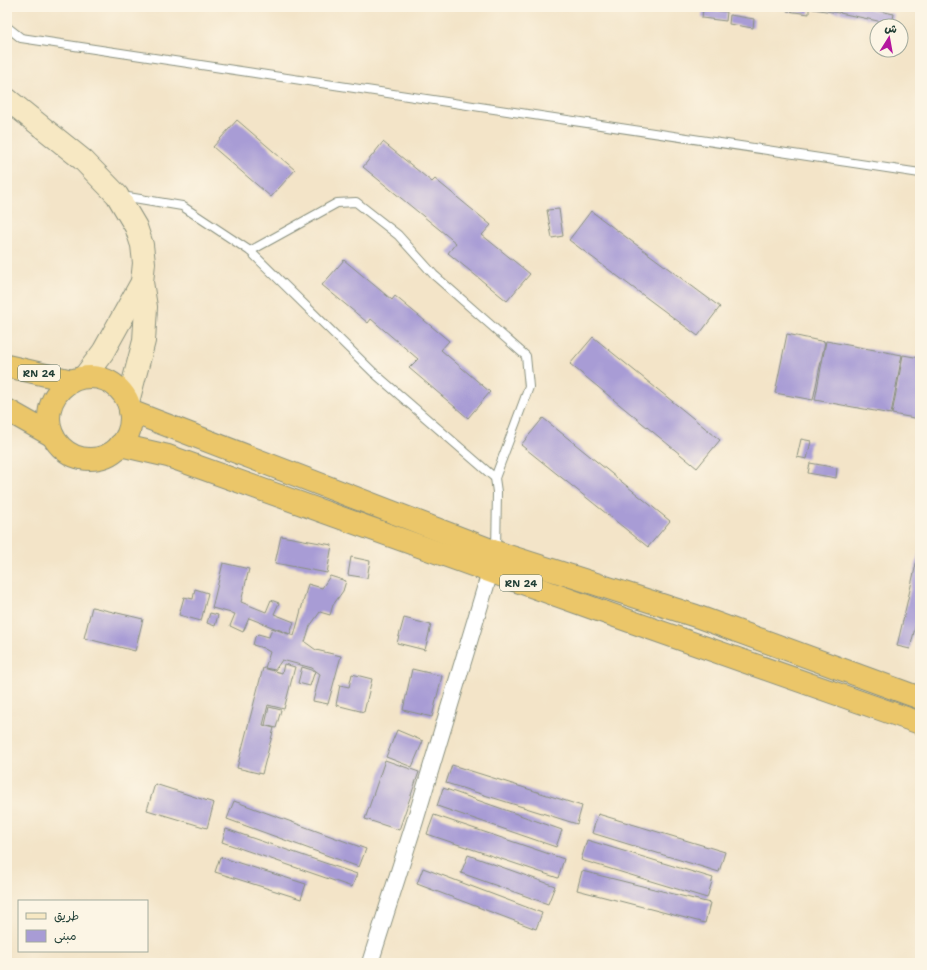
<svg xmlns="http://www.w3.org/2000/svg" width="927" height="970" viewBox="0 0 927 970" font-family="'Shantell Sans','Playpen Sans Arabic',sans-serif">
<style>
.building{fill:#a89cd5}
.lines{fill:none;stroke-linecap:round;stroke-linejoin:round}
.lane-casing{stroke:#89907e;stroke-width:10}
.street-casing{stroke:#89907e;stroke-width:18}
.secondary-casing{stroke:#89907e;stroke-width:24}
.highway-casing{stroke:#89907e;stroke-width:24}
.lane{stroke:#fff;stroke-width:8}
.street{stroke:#fff;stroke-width:16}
.secondary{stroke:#f7e8c3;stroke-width:22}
.highway{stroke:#ebc669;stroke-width:22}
.labels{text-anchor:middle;stroke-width:3;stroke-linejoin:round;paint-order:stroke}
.shield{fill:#fcf5e5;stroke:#617469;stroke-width:1}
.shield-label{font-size:10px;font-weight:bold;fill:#1f3d34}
</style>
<rect width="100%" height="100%" fill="#fcf5e5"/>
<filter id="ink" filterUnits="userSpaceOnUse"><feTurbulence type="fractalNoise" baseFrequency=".025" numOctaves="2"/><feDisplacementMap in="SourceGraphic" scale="8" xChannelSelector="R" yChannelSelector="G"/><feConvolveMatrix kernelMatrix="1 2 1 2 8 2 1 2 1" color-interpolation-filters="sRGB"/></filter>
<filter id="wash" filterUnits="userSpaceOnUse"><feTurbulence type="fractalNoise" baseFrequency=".012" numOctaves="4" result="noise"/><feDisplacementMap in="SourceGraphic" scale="16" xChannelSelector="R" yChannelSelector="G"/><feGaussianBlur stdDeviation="0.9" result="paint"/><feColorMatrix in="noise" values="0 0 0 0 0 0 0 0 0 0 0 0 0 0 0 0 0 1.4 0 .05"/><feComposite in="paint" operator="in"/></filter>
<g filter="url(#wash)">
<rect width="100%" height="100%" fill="#f3e4c8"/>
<g id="blocks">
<!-- building -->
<g class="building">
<polygon points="787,7 809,7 809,14 787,11"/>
<polygon points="813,7 840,7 839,13 813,9"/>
<polygon points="841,7 861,7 894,14 892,24 840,13"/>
<polygon points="703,9 727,12 726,21 702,18"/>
<polygon points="730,15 754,19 753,28 729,24"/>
<polygon points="237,120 295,170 271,197 213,147"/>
<polygon points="383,142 432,182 435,179 491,225 482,235 530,274 507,301 448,253 456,243 363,167"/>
<polygon points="559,209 563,236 552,238 547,210"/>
<polygon points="591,211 720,307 698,336 569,240"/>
<polygon points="344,260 392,300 395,296 449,341 441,350 490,392 468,418 409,368 418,359 371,319 368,323 322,285"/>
<polygon points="787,334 825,342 813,400 775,393"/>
<polygon points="593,337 720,440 697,468 570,364"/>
<polygon points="826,341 902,355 891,414 815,400"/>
<polygon points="903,355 920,358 920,419 892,414"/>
<polygon points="543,418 670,521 648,547 521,445"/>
<polygon points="801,439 811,441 807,459 797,457"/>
<polygon points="810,463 837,468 836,478 808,473"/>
<polygon points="281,536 332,545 327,573 275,563"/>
<polygon points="919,551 920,551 920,606 910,649 897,646"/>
<polygon points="351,557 370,561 367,578 348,575"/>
<polygon points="223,563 249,569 241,602 266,612 271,600 279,603 274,614 294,622 290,634 249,618 243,632 230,626 235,614 212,608"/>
<polygon points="330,576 346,581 343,591 333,605 330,615 320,612 310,626 305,642 316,650 341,656 328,704 313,701 320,674 312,668 282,660 275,670 265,668 270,652 263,648 253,645 255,637 258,634 269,637 272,628 294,636 308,584 322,588"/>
<polygon points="195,589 208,593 201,621 179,615 184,597 193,599"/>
<polygon points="92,607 143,619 135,651 84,638"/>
<polygon points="210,613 218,615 215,626 207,623"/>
<polygon points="404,618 431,625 425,650 397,643"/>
<polygon points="284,664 295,667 284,709 268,705 263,725 274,728 262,774 237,768 263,668 282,673"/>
<polygon points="302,667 315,671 310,686 298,683"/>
<polygon points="412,669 442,676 432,717 403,710"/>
<polygon points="352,674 372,679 364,712 336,705 340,685 349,687"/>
<polygon points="269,707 281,710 276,728 265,725"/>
<polygon points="397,730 423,741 412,767 386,757"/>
<polygon points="385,760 419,772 399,830 365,819"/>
<polygon points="452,765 582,806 577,824 446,783"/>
<polygon points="155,784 214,803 207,828 147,810"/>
<polygon points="443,788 562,830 556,847 437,806"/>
<polygon points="234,801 366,849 359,867 227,819"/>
<polygon points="598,814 725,852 719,872 592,833"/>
<polygon points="434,815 564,859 558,878 427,834"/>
<polygon points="226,829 357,874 352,887 222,842"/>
<polygon points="587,840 713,878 707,898 581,860"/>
<polygon points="468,855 555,886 548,904 461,873"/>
<polygon points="220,857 306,884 301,899 215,872"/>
<polygon points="423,868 542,913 536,929 417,884"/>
<polygon points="582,871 710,903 705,923 577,890"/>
</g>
</g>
</g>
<g filter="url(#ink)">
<use href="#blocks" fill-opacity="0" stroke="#89907e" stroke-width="1"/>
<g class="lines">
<!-- lane casing -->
<g class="lane-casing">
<g id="lane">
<polyline points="7,27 21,38 920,173"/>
<polyline points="122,196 182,206 250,251 373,372 495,478"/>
<polyline points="250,251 337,203 356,202 398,235 434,275 526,356 529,387 495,478 497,492 496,551"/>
</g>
</g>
<!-- street casing -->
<g class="street-casing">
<polyline id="street" points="370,963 415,821 490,572"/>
</g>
<!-- secondary casing -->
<g class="secondary-casing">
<g id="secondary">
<polyline points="7,99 83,160 117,195 136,227 142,245 144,263 142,282 146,307 144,341 128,402"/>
<polyline points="84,377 103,352 142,282"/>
</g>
</g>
<!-- highway casing -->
<g class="highway-casing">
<g id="highway">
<polyline points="7,366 72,381"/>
<circle cx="90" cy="418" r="41"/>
<polyline points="7,410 53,436"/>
<polyline points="130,411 496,552 696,616 920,698"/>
<polyline points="120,445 168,456 598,610 920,723"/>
</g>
</g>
<!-- lane -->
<use href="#lane" class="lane"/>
<!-- street -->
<use href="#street" class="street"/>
<!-- secondary -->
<use href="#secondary" class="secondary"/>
<!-- highway -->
<use href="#highway" class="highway"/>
</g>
</g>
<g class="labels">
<!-- shield labels -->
<g class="shield">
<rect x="18" y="365" width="42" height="16" rx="3"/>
<rect x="500" y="575" width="42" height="16" rx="3"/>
</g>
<g class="shield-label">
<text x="39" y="377">RN 24</text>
<text x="521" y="587">RN 24</text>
</g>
</g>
<!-- margin -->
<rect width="927" height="970" fill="none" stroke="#fcf5e5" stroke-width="24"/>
<!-- legend -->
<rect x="18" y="900" width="130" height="52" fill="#fcf5e5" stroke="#a4ab9e"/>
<rect x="26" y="913" width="20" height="6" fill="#f7e8c3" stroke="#a4ab9e"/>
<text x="54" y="920" font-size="12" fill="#1f3d34">طريق</text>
<rect x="26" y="930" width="20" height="12" fill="#a89cd5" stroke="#a4ab9e"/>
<text x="54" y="940" font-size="12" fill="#1f3d34">مبنى</text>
<!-- north arrow -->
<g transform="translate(889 38) rotate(11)"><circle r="19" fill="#fcf5e5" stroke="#a4ab9e"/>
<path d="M0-3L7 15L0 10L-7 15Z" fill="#b5179e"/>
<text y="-6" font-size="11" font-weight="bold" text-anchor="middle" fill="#1f3d34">ش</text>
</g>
</svg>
